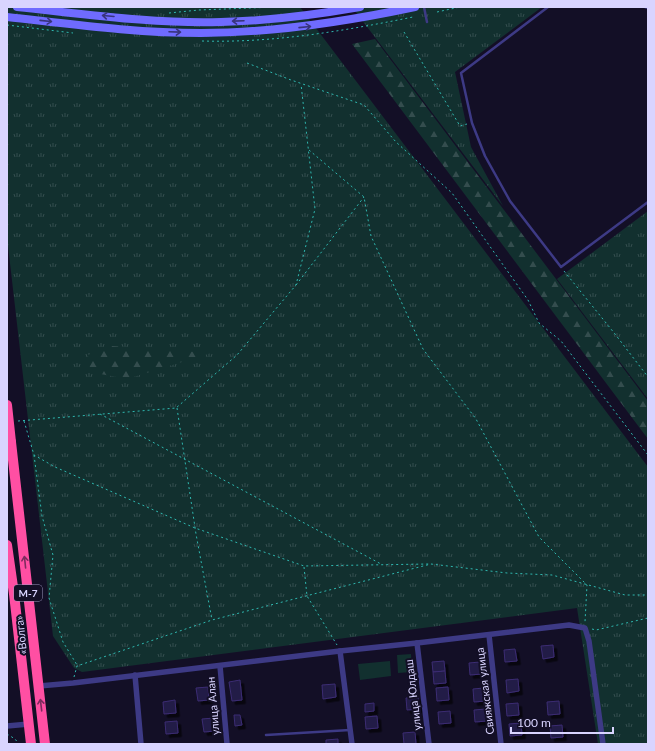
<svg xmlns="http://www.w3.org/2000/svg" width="655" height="751" viewBox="0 0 655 751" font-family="Lato,sans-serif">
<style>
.grass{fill:url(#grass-tufts)}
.forest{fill:url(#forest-firs)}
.park{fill:#12302f}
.building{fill:#241b47;stroke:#3b2d73;filter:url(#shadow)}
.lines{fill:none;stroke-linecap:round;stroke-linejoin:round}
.path{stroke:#2fb8b0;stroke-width:1;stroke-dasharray:2 3;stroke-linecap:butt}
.lane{stroke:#3d3a85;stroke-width:2.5}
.street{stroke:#3d3a85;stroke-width:5.5}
.secondary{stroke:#6f6bff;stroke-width:8}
.highway{stroke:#ff4fa3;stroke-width:10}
.highway-bridge{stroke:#ff4fa3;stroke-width:10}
.oneway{stroke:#38347d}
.oneway2{stroke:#7d2c5e}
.labels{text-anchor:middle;stroke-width:4;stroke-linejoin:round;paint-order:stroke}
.shield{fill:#130f26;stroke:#9e99be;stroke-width:1}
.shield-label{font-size:10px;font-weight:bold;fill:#d9d4ff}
.street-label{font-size:11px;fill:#d9d4ff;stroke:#130f26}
</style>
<defs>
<pattern id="grass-tufts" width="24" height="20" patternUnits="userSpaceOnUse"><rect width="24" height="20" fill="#12302f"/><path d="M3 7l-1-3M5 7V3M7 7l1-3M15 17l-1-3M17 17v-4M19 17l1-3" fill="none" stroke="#344d4e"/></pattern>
<pattern id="forest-firs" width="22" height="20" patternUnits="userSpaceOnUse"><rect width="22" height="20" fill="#12302f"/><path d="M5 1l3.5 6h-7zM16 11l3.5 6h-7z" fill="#344d4e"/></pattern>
<filter id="shadow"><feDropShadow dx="3.5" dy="3.5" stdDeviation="0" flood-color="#0009"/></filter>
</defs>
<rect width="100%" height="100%" fill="#130f26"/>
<!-- grass -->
<g class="grass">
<polygon points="7,7 300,7 648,467 648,744 598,744 577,608 82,672 74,668 53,636 7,237"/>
<polygon points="352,7 542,7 455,72 471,147 503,206"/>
<polygon points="648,211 648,399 557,279"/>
</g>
<!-- forest -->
<g class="forest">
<polygon points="375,39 648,401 648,439 352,44"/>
<polygon points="112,346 211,353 127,379 90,372 88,355"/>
</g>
<!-- park -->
<g class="park">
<polygon points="411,654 412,672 398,673 397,655"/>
<polygon points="390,661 391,676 360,680 358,664"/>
</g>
<!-- building -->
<g class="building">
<polygon points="553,645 554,657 543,659 541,646"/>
<polygon points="515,649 517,661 505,662 504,650"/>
<polygon points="444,661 445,671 433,672 432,662"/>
<polygon points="480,662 482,674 470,675 469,663"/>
<polygon points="445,671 446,683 434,684 433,672"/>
<polygon points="518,679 519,691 507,693 506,680"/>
<polygon points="240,680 242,700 232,701 229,682"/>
<polygon points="335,684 336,697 323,699 322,685"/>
<polygon points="208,687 209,700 198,701 196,688"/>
<polygon points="448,687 449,700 437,701 436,688"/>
<polygon points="484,688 486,701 474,702 473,689"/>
<polygon points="418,697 419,709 407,710 406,698"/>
<polygon points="175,700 176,713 164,714 163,702"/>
<polygon points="559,701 560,714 548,715 547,702"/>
<polygon points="374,703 374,711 365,712 365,704"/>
<polygon points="518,703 519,715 507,716 506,704"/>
<polygon points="486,709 487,721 475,722 474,710"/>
<polygon points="450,711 451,723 439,724 438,712"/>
<polygon points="234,715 240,715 242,725 235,726"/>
<polygon points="377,716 378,728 366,729 365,717"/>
<polygon points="214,718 215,731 204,732 202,719"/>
<polygon points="177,721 178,733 166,734 165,722"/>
<polygon points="521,723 522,735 510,736 509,724"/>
<polygon points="562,725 563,737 551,738 550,726"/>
<polygon points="415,732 416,744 404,744 403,733"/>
<polygon points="338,739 338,744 326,744 326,740"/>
</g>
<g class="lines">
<!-- path -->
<g class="path">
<polyline points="437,12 460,7"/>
<polyline points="169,13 199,10 276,7"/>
<polyline points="7,25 73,33"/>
<polyline points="404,32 460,126 467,124"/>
<path d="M202 41C274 43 343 31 413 17"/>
<polyline points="247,63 291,80 364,105 396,142 452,193 528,300 539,323 561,341 648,455"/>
<polyline points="309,150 364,197 371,236 423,349 476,419 539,537 587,585 585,622"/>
<polyline points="564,271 615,334 648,377"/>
<polyline points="296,285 364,197"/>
<polyline points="177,408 196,534 212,620"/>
<polyline points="100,414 381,564"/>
<polyline points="18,421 176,408 237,355 296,285 315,209 301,84"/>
<polyline points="24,421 34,455 55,467 195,528 304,566 429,564"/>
<polyline points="34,455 42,516 53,555 49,598 63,642 77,665"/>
<polyline points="304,567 307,596 337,645"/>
<polyline points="592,629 596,630 648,618"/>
<polyline points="74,677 77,666 212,620 431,564 507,573 552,575 625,595 648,595"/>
<polyline points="7,734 15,739 19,744"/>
</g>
<!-- lane -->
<g class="lane">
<polyline points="424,7 427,22"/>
<polyline points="548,7 461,73 472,123 485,156 510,201 561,267 648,202"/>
<polyline points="645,7 648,8"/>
<polyline points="266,735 350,730"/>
</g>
<!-- street -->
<g class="street">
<polyline points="489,635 501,744"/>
<polyline points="417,643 429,744"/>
<polyline points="340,651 352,744"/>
<polyline points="220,666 227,744"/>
<polyline points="135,675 141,744"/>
<polyline points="39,686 73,683 340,651 417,643 569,625 585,628 589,641 603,744"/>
<polyline points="7,726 29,724"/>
</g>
<!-- secondary -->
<g class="secondary">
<path d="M17 7C85 14 153 24 221 22 267 21 314 15 360 7"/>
<path d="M7 17C71 24 136 33 201 33 273 33 344 22 415 7"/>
</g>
<!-- highway -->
<g class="highway">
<polyline points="11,442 45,744"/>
<polyline points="7,545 14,594 31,744"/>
</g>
<!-- highway-bridge -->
<polyline class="highway-bridge" points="7,405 11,442"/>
</g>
<!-- one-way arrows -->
<defs><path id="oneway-shaft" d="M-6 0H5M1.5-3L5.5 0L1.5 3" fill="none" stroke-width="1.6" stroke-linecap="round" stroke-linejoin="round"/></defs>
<g class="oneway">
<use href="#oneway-shaft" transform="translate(108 16) rotate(-175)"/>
<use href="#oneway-shaft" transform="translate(46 21) rotate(6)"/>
<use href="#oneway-shaft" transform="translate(238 21) rotate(178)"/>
<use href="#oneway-shaft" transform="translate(305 27) rotate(-6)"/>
<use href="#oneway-shaft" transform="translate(175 32) rotate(2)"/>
</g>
<g class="oneway2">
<use href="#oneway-shaft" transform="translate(25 562) rotate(-96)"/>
<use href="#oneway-shaft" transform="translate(41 705) rotate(-97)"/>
</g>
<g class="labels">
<!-- shield labels -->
<rect class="shield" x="14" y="585" width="28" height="16" rx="3"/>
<g class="shield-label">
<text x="28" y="597">М-7</text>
</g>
<!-- street labels -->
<g class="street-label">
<text transform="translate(21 635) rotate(-96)" y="4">«Волга»</text>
<text transform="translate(485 691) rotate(-97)" y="4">Свияжская улица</text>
<text transform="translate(413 695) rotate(-97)" y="4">улица Юлдаш</text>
<text transform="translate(213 706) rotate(-95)" y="4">улица Алан</text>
</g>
</g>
<!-- border -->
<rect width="655" height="751" fill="none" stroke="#d9d4ff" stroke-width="16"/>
<!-- scale -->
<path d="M511 727v6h102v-6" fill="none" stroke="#d9d4ff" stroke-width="2"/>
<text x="517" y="727" font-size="12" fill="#d9d4ff" stroke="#130f26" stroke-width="3" paint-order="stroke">100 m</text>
</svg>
